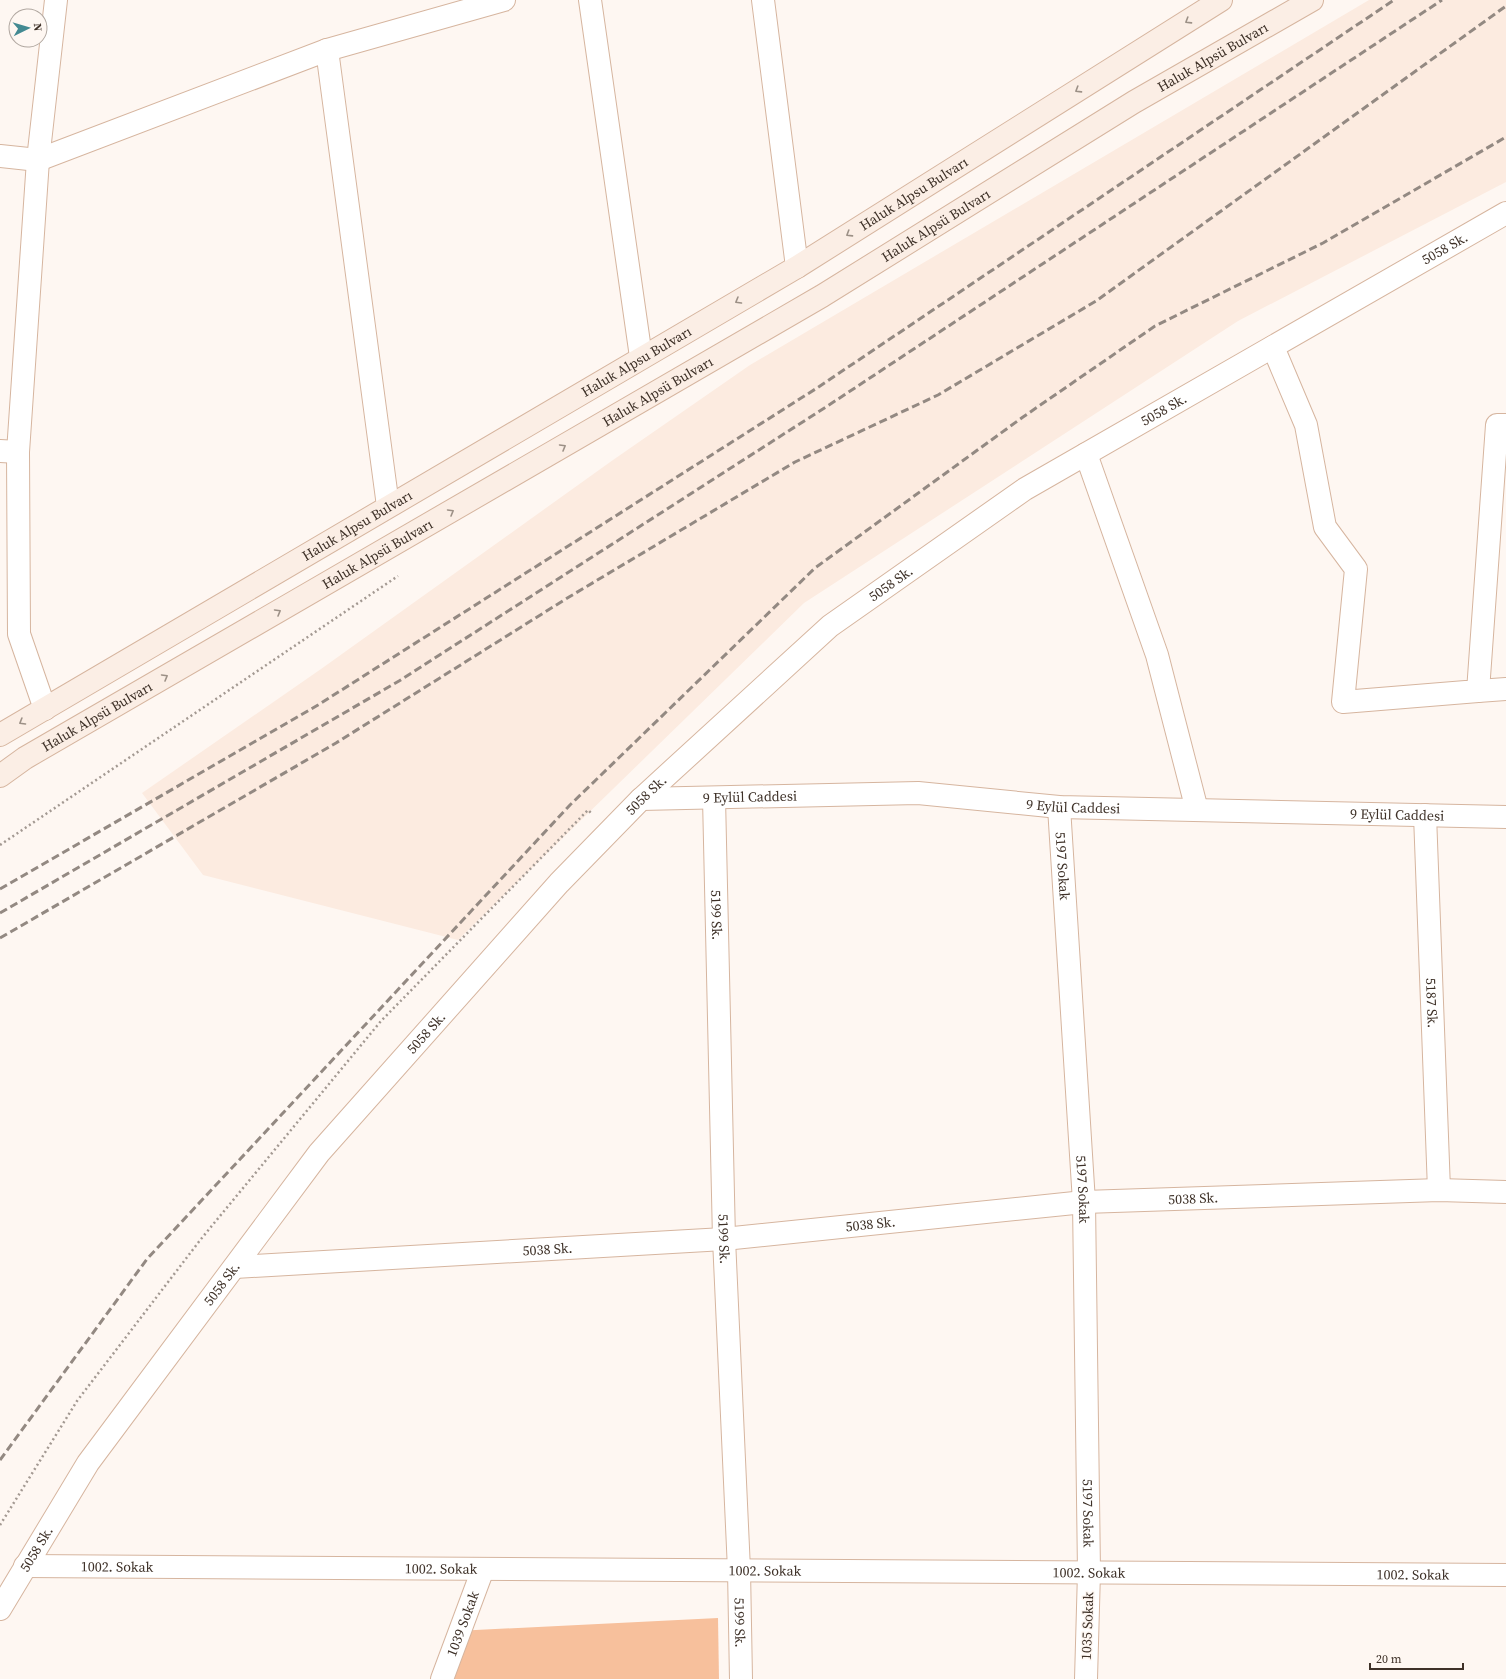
<svg xmlns="http://www.w3.org/2000/svg" width="1506" height="1679" viewBox="0 0 1506 1679" font-family="'Source Serif 4',serif">
<style>
.built{fill:#fcebe0}
.green{fill:#f7c09c}
.lines{fill:none;stroke-linecap:round;stroke-linejoin:round}
.street-casing{stroke:#d6b59f;stroke-width:24}
.secondary-casing{stroke:#d6b59f;stroke-width:24}
.path{stroke:#a39992;stroke-width:2.5;stroke-dasharray:2 3;stroke-linecap:butt}
.street{stroke:#fff;stroke-width:22}
.secondary{stroke:#fbeee5;stroke-width:22}
.rail{stroke:#938982;stroke-width:3;stroke-dasharray:8 4;stroke-linecap:butt}
.oneway{stroke:#9c9086}
.labels{text-anchor:middle;stroke-width:3;stroke-linejoin:round;paint-order:stroke}
.street-label{font-size:14px;fill:#3e3128;stroke:#fef7f2}
</style>
<rect width="100%" height="100%" fill="#fef7f2"/>
<!-- built -->
<polygon class="built" points="1369,0 1506,0 1506,182 1238,321 804,603 458,940 203,875 142,793 321,669 613,460 750,365"/>
<!-- green -->
<polygon class="green" points="718,1618 719,1679 455,1679 456,1631"/>
<g class="lines">
<!-- street casing -->
<g class="street-casing">
<g id="street">
<polyline points="590,0 641,357"/>
<polyline points="763,0 797,267"/>
<polyline points="327,50 388,506"/>
<polyline points="0,156 38,160 327,50 504,0"/>
<polyline points="1273,347 1306,425 1325,527 1356,569 1343,702 1478,691 1497,425 1506,425"/>
<polyline points="0,451 18,452"/>
<polyline points="1086,454 1157,655 1197,810"/>
<polyline points="1478,691 1506,689"/>
<polyline points="45,709 19,634 18,452 38,160 56,0"/>
<path id="s1" d="M714 798 724 1239 739 1570 741 1679"/>
<path id="s2" d="M641 799 918 793 1059 807 1506 817"/>
<path id="s3" d="M1059 807 1084 1202 1089 1572 1086 1679"/>
<path id="s4" d="M1425 815 1439 1190"/>
<path id="s5" d="M235 1267 724 1239 1084 1202 1439 1190 1506 1192"/>
<path id="s6" d="M25 1566 1506 1575"/>
<path id="s7" d="M0 1609 88 1463 319 1153 559 883 641 799 830 626 1025 489 1506 213"/>
<path id="s8" d="M442 1679 483 1569"/>
</g>
</g>
<!-- secondary casing -->
<g class="secondary-casing">
<g id="secondary">
<path id="s9" d="M0 735 797 267 1221 0"/>
<path id="s10" d="M0 776 25 758 822 296 1134 102 1312 0"/>
</g>
</g>
<!-- path -->
<g class="path">
<polyline points="0,845 398,576"/>
<polyline points="0,1525 77,1401 201,1239 381,1021 588,810 591,813"/>
</g>
<!-- street -->
<use href="#street" class="street"/>
<!-- secondary -->
<use href="#secondary" class="secondary"/>
<!-- rail -->
<g class="rail">
<polyline points="0,889 318,705 817,388 1394,0"/>
<polyline points="0,913 399,681 829,405 1442,0"/>
<polyline points="0,938 336,743 569,597 795,462 938,395 1096,301 1506,6"/>
<polyline points="0,1460 147,1259 570,805 815,568 1023,417 1155,326 1323,243 1506,137"/>
</g>
</g>
<!-- one-way arrows -->
<defs><path id="oneway-chevron" d="M-2-3.5L2.5 0L-2 3.5" fill="none" stroke-width="1.6" stroke-linecap="round" stroke-linejoin="round"/></defs>
<g class="oneway">
<use href="#oneway-chevron" transform="translate(1188 21) rotate(148)"/>
<use href="#oneway-chevron" transform="translate(1078 90) rotate(148)"/>
<use href="#oneway-chevron" transform="translate(849 234) rotate(148)"/>
<use href="#oneway-chevron" transform="translate(738 301) rotate(150)"/>
<use href="#oneway-chevron" transform="translate(563 447) rotate(-30)"/>
<use href="#oneway-chevron" transform="translate(451 512) rotate(-30)"/>
<use href="#oneway-chevron" transform="translate(278 612) rotate(-30)"/>
<use href="#oneway-chevron" transform="translate(165 677) rotate(-30)"/>
<use href="#oneway-chevron" transform="translate(22 722) rotate(149)"/>
</g>
<g class="labels">
<!-- street labels -->
<g class="street-label">
<text dy="5" stroke="none"><textPath href="#s10" startOffset="1410">Haluk Alpsü Bulvarı</textPath></text>
<text dy="5" stroke="none"><textPath href="#s9" startOffset="1062">Haluk Alpsu Bulvarı</textPath></text>
<text dy="5" stroke="none"><textPath href="#s10" startOffset="1086">Haluk Alpsü Bulvarı</textPath></text>
<text dy="5" stroke="none"><textPath href="#s7" startOffset="2014">5058 Sk.</textPath></text>
<text dy="5" stroke="none"><textPath href="#s9" startOffset="738">Haluk Alpsu Bulvarı</textPath></text>
<text dy="5" stroke="none"><textPath href="#s10" startOffset="762">Haluk Alpsü Bulvarı</textPath></text>
<text dy="5" stroke="none"><textPath href="#s7" startOffset="1690">5058 Sk.</textPath></text>
<text dy="5" stroke="none"><textPath href="#s9" startOffset="414">Haluk Alpsu Bulvarı</textPath></text>
<text dy="5" stroke="none"><textPath href="#s10" startOffset="438">Haluk Alpsü Bulvarı</textPath></text>
<text dy="5" stroke="none"><textPath href="#s7" startOffset="1366">5058 Sk.</textPath></text>
<text dy="5" stroke="none"><textPath href="#s10" startOffset="114">Haluk Alpsü Bulvarı</textPath></text>
<text dy="5" stroke="none"><textPath href="#s7" startOffset="1042">5058 Sk.</textPath></text>
<text dy="5" stroke="none"><textPath href="#s2" startOffset="109">9 Eylül Caddesi</textPath></text>
<text dy="5" stroke="none"><textPath href="#s2" startOffset="433">9 Eylül Caddesi</textPath></text>
<text dy="5" stroke="none"><textPath href="#s2" startOffset="757">9 Eylül Caddesi</textPath></text>
<text dy="5" stroke="none"><textPath href="#s3" startOffset="59">5197 Sokak</textPath></text>
<text dy="5" stroke="none"><textPath href="#s1" startOffset="117">5199 Sk.</textPath></text>
<text dy="5" stroke="none"><textPath href="#s4" startOffset="188">5187 Sk.</textPath></text>
<text dy="5" stroke="none"><textPath href="#s7" startOffset="718">5058 Sk.</textPath></text>
<text dy="5" stroke="none"><textPath href="#s3" startOffset="383">5197 Sokak</textPath></text>
<text dy="5" stroke="none"><textPath href="#s5" startOffset="961">5038 Sk.</textPath></text>
<text dy="5" stroke="none"><textPath href="#s5" startOffset="637">5038 Sk.</textPath></text>
<text dy="5" stroke="none"><textPath href="#s1" startOffset="441">5199 Sk.</textPath></text>
<text dy="5" stroke="none"><textPath href="#s5" startOffset="313">5038 Sk.</textPath></text>
<text dy="5" stroke="none"><textPath href="#s7" startOffset="394">5058 Sk.</textPath></text>
<text dy="5" stroke="none"><textPath href="#s3" startOffset="707">5197 Sokak</textPath></text>
<text dy="5" stroke="none"><textPath href="#s7" startOffset="70">5058 Sk.</textPath></text>
<text dy="5" stroke="none"><textPath href="#s6" startOffset="92">1002. Sokak</textPath></text>
<text dy="5" stroke="none"><textPath href="#s6" startOffset="416">1002. Sokak</textPath></text>
<text dy="5" stroke="none"><textPath href="#s6" startOffset="740">1002. Sokak</textPath></text>
<text dy="5" stroke="none"><textPath href="#s6" startOffset="1064">1002. Sokak</textPath></text>
<text dy="5" stroke="none"><textPath href="#s6" startOffset="1388">1002. Sokak</textPath></text>
<text dy="5" stroke="none"><textPath href="#s1" startOffset="825">5199 Sk.</textPath></text>
<text dy="5" stroke="none"><textPath href="#s8" startOffset="59">1039 Sokak</textPath></text>
<text transform="translate(1087 1626) rotate(-88)" y="5">1035 Sokak</text>
</g>
</g>
<!-- north arrow -->
<g transform="translate(28 28) rotate(85)"><circle r="19" fill="#fef7f2" stroke="#b1a8a1"/>
<path d="M0-3L7 15L0 10L-7 15Z" fill="#438a92"/>
<text y="-6" font-size="11" font-weight="bold" text-anchor="middle" fill="#3e3128">N</text>
</g>
<!-- scale -->
<path d="M1370 1663v6h93v-6" fill="none" stroke="#3e3128" stroke-width="2"/>
<text x="1376" y="1663" font-size="12" fill="#3e3128" stroke="#fef7f2" stroke-width="3" paint-order="stroke">20 m</text>
</svg>
